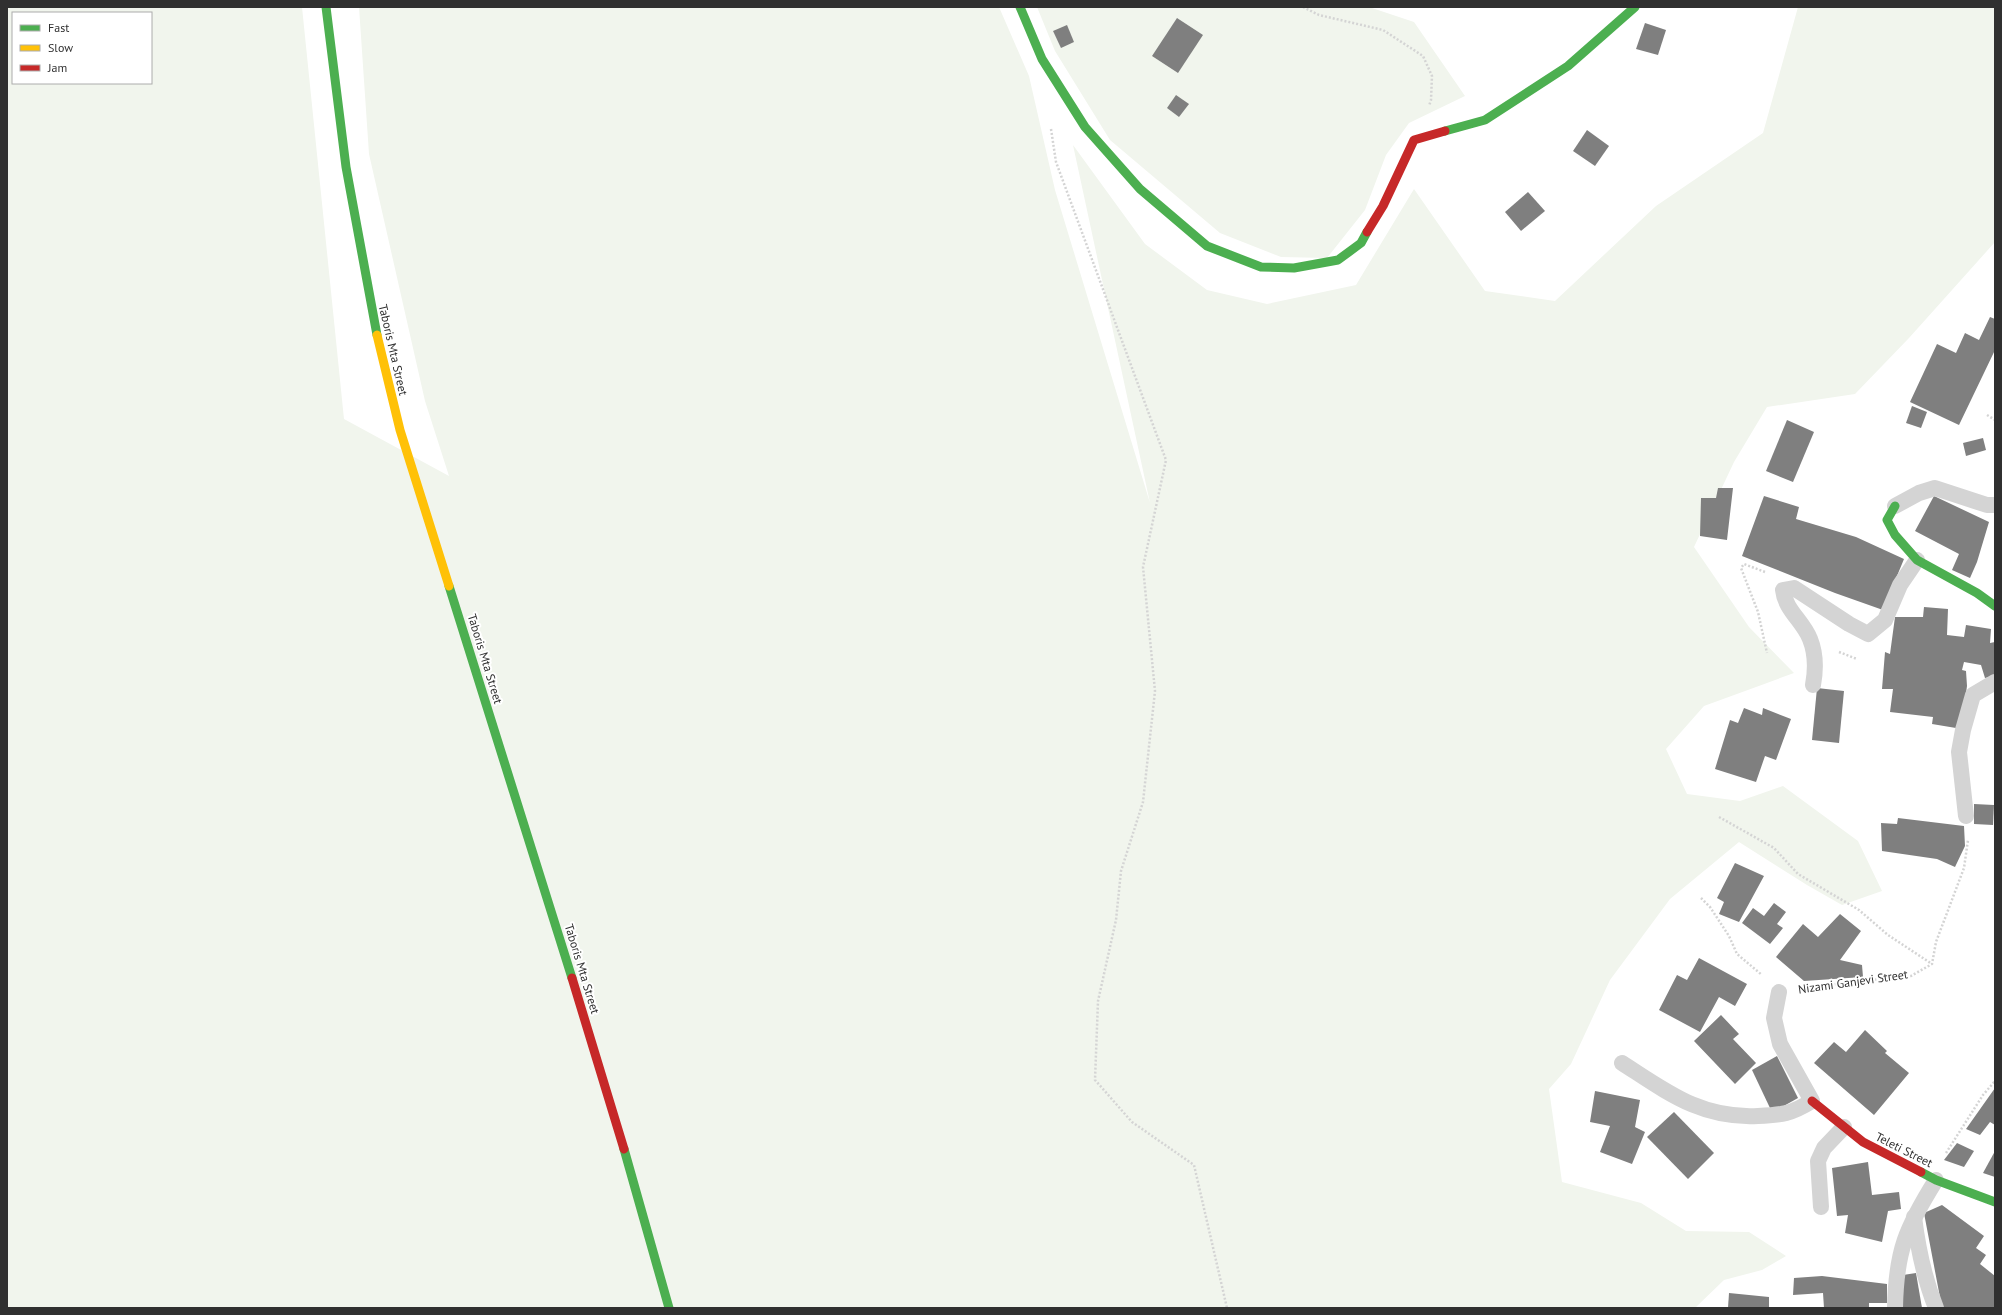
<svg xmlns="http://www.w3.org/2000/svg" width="2002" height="1315" viewBox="0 0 2002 1315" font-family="'PT Sans',sans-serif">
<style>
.green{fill:#f1f5ed;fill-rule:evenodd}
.building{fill:#7f7f7f}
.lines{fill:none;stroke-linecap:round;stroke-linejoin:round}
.path{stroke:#d4d4d4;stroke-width:2.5;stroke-dasharray:2 2;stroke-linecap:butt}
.lane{stroke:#d4d4d4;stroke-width:16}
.fast{stroke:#4caf50;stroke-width:9}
.slow{stroke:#ffc107;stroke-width:9}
.jam{stroke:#c62828;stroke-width:9}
.labels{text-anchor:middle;stroke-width:4;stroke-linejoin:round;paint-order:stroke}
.street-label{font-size:12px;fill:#303030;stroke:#fff}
</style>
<rect width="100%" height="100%" fill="#fff"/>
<!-- green -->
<g class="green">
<path d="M7 7H302L344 419 449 476 425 401 369 154 359 7H999L1029 76 1055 190 1150 503 1073 145 1145 244 1207 290 1267 304 1356 285 1414 189 1485 291 1555 301 1656 206 1763 133 1798 7H1995V242L1909 338 1855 394 1767 407 1734 462 1694 547 1749 627 1794 673 1704 706 1666 749 1687 794 1740 801 1783 786 1858 841 1882 891 1842 905 1807 885 1739 842 1670 899 1610 980 1571 1064 1549 1089 1562 1182 1641 1203 1686 1231 1749 1232 1786 1256 1762 1270 1724 1280 1695 1308H7ZM13 13H151V83H13Z"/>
<polygon points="1037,7 1369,7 1414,22 1465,96 1409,123 1386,155 1365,210 1327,258 1281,257 1220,233 1110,140 1055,51"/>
</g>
<!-- building -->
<g class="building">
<polygon points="1177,18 1203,35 1178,73 1152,56"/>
<polygon points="1645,23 1666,30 1658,55 1636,49"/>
<polygon points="1067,25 1074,42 1061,48 1053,31"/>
<polygon points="1176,95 1189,104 1179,117 1167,108"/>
<polygon points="1587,130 1609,146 1595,166 1573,151"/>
<polygon points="1528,192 1545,211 1521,231 1505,212"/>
<polygon points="1990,317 1995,319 1995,350 1959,425 1910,402 1937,344 1956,353 1965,333 1979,340"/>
<polygon points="1912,406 1927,412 1921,428 1906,423"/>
<polygon points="1787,420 1814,432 1793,482 1766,471"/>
<polygon points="1983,438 1986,450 1966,456 1963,443"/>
<polygon points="1718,488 1733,488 1727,540 1700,536 1701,498 1716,498"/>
<polygon points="1764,496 1799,507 1796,519 1856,537 1904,559 1883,610 1835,593 1742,556"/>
<polygon points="1934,496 1989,522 1977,562 1970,578 1952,570 1959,554 1915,531"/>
<polygon points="1924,607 1948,609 1947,635 1964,637 1966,625 1991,629 1990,643 1995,642 1995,676 1985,678 1981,665 1964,662 1962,670 1966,671 1967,686 1964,707 1956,728 1932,724 1933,717 1890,712 1893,689 1882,689 1885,652 1890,654 1895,617 1923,617"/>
<polygon points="1817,688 1844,691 1839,743 1812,740"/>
<polygon points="1744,708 1762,715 1763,708 1791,719 1776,760 1765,756 1756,782 1715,769 1730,720 1738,723"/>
<polygon points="1974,804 1994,805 1993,825 1974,824"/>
<polygon points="1898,818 1964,826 1965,846 1955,867 1937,859 1882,851 1881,823 1897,824"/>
<polygon points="1735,863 1764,876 1739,922 1719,914 1724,902 1717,898"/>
<polygon points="1774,903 1786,912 1777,924 1783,928 1770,944 1742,923 1753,908 1764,916"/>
<polygon points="1840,914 1861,931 1840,960 1862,965 1863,977 1804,981 1776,957 1803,924 1818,937"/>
<polygon points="1699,958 1747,984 1735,1006 1719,997 1700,1032 1659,1010 1677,975 1687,980"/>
<polygon points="1721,1015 1739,1034 1733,1039 1756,1063 1735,1084 1694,1041"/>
<polygon points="1865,1030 1887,1051 1885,1053 1909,1073 1874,1115 1814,1063 1834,1042 1846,1052"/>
<polygon points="1777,1056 1798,1098 1782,1107 1770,1108 1752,1070"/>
<polygon points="1995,1088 1995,1125 1990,1122 1980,1135 1966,1129"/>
<polygon points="1595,1091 1640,1100 1635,1127 1645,1132 1632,1164 1600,1152 1610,1126 1590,1122"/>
<polygon points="1674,1112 1714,1153 1688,1179 1647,1137"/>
<polygon points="1957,1143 1974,1151 1964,1167 1944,1160"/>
<polygon points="1995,1151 1995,1177 1983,1173"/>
<polygon points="1868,1162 1872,1195 1899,1192 1901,1209 1888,1211 1882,1242 1845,1233 1848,1215 1837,1216 1832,1168"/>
<polygon points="1942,1205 1984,1236 1976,1248 1986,1255 1980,1264 1995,1276 1995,1308 1942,1308 1924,1213"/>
<polygon points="1916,1273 1922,1308 1902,1308 1903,1275"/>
<polygon points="1822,1276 1887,1284 1887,1303 1869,1303 1869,1308 1824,1308 1823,1293 1793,1295 1794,1278"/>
<polygon points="1729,1293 1769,1297 1769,1308 1728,1308"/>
</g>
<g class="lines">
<!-- path -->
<g class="path">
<polyline points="1303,7 1319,15 1383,30 1423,56 1432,76 1431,100 1429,106"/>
<polyline points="1051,129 1056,162 1166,460 1143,567 1155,691 1143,802 1121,871 1116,920 1098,1001 1095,1080 1132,1122 1194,1165 1227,1308"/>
<polyline points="1987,415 1995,420"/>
<polyline points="1765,572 1744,564 1741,568 1758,612 1767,653"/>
<polyline points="1839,652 1857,659"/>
<polyline points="1719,817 1774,848 1798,874 1859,910 1888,935 1932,964"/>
<polyline points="1701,898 1710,907 1729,936 1737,954 1762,975"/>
<polyline points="1803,989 1844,983 1911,976 1932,964 1936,942 1964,868 1968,840"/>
<polyline points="1946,1153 1983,1095 1995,1081"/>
</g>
<!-- lane -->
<g class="lane">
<polyline points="1895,506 1919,493 1935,488 1987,505 1995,505"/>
<path d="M1813 685C1816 669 1816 654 1810 639 1803 621 1785 610 1783 590L1794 588 1849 624 1868 634 1885 620 1900 585 1917 560"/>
<polyline points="1966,816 1959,752 1963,730 1973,695 1995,682"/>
<path d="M1622 1063C1667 1092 1701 1119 1758 1116 1782 1115 1791 1114 1812 1101L1780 1044 1774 1018 1779 992"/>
<polyline points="1821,1207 1818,1161 1824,1148 1844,1127"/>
<path d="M1914 1217C1918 1249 1924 1278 1936 1308"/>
<path d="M1895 1308C1896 1251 1906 1228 1936 1180"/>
</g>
<!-- fast -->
<g class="fast">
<polyline points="326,7 346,167 377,335"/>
<polyline points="1020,7 1042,59 1085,127 1140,189 1207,246 1261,267 1294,268 1338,260 1361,243 1367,232"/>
<polyline points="1445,131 1485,120 1568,66 1635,7"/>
<polyline points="1895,506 1887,520 1895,535 1917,560 1977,593 1995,606"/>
<polyline points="449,586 572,978"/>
<polyline points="624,1149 669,1308"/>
<polyline points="1921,1172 1936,1180 1995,1202"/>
</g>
<!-- slow -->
<polyline class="slow" points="377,335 400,430 449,586"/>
<!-- jam -->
<g class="jam">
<polyline points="1367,232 1383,206 1414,140 1445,131"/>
<polyline points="572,978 624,1149"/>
<polyline points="1812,1101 1863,1142 1921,1172"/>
</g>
</g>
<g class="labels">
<!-- street labels -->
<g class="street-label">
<text transform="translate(393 350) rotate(77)" y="4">Taboris Mta Street</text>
<text transform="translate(485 659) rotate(73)" y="4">Taboris Mta Street</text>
<text transform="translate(582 969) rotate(73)" y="4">Taboris Mta Street</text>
<text transform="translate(1853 982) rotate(-8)" y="4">Nizami Ganjevi Street</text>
<text transform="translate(1904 1150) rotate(27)" y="4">Teleti Street</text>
</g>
</g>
<!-- border -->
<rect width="2002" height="1315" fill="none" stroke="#303030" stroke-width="16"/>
<!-- legend -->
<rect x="12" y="12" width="140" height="72" fill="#ffffff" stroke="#acacac"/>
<rect x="20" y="25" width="20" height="6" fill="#4caf50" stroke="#acacac"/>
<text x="48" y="32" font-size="12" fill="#303030">Fast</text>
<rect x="20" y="45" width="20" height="6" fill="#ffc107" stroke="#acacac"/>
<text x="48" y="52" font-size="12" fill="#303030">Slow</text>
<rect x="20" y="65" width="20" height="6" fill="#c62828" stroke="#acacac"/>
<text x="48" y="72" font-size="12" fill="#303030">Jam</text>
</svg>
